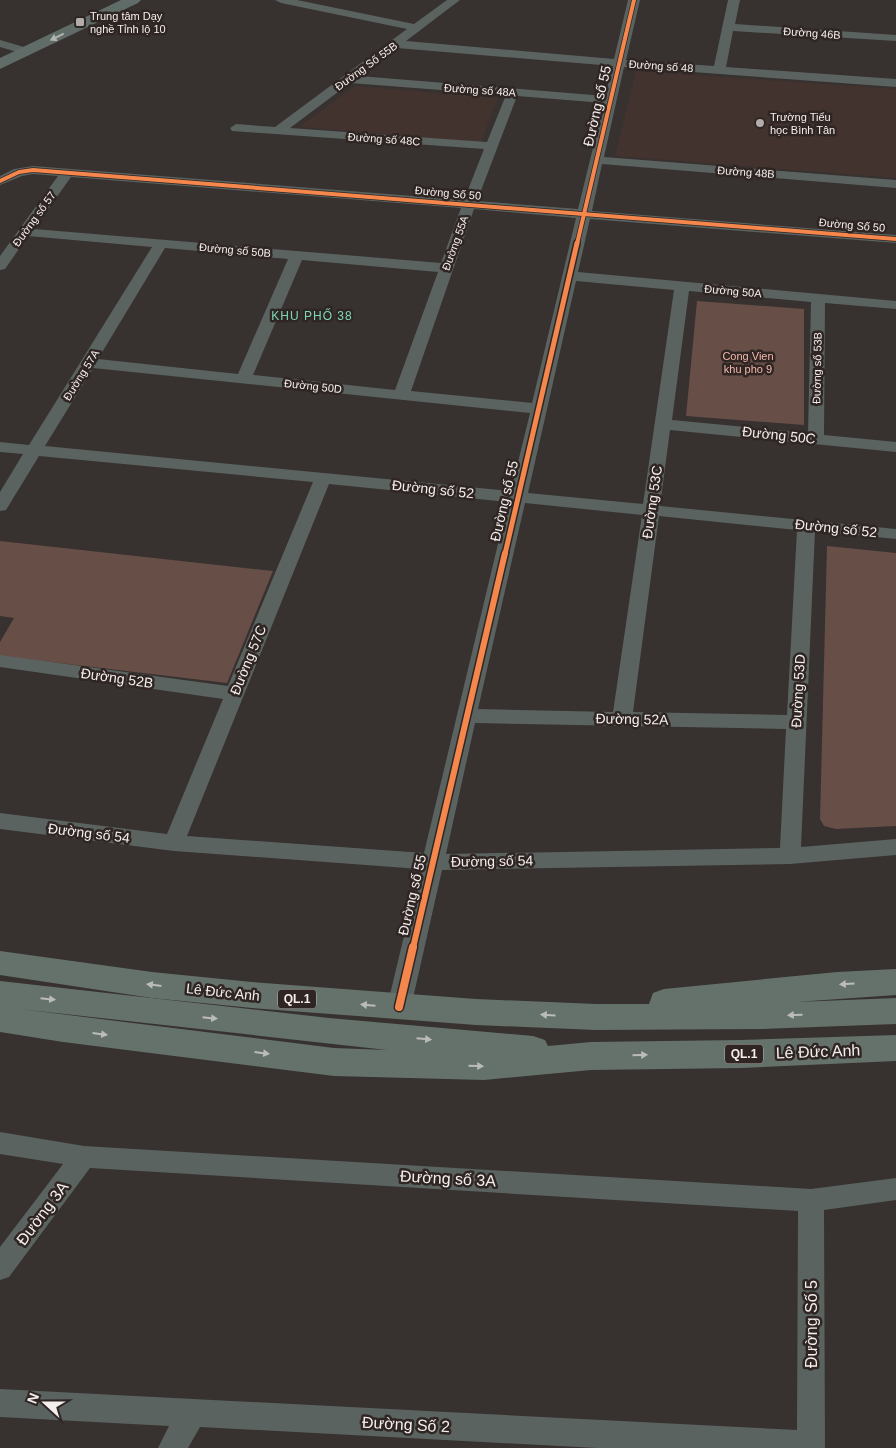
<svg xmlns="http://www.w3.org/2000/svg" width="896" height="1448" viewBox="0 0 896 1448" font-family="Helvetica,sans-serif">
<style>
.built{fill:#42332f}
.green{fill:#674e46}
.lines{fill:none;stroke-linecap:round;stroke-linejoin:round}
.street{fill:#5a6360;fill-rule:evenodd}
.primary{fill:#606c67;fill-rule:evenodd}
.highway{fill:#65726c;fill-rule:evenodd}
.cycleway-far3-casing{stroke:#2f2624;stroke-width:5.5}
.cycleway-far2-casing{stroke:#2f2624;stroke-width:8}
.cycleway-far1-casing{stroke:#2f2624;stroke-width:9}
.cycleway-casing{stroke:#2f2624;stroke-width:11}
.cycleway-far3{stroke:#f5874c;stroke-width:4}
.cycleway-far2{stroke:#f5874c;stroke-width:5}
.cycleway-far1{stroke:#f5874c;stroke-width:6}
.cycleway{stroke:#f5874c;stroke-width:8}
.oneway{fill:#b1b4b0}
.oneway2{fill:#bbbcb9}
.poi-dot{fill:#b2acaa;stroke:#2f2624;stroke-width:2}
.labels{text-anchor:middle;stroke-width:5;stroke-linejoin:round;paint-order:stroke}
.far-poi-label{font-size:11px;fill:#f4eeec;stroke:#2f2624;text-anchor:start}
.far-street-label{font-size:11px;fill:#f4eeec;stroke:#2f2624}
.far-park-label{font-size:11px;fill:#f5b9aa;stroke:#2f2624}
.far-neighbourhood-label{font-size:12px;letter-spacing:1px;fill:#7bd7b7;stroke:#2f2624}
.shield{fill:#2f2624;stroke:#b9b2b0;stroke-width:1}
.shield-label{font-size:12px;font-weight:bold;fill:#f4eeec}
.street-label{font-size:14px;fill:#f4eeec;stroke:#2f2624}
.near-street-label{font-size:16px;fill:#f4eeec;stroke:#2f2624}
</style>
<rect width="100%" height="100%" fill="#373130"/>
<!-- built -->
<g class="built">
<polygon points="636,71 896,89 896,178 615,156"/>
<polygon points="355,86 498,98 481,142 299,127"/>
</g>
<!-- green -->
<g class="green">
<polygon points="697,301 804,309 804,425 686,416"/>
<polygon points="0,541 273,571 227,683 0,656 0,642 14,618 0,616"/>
<polygon points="827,546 896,553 896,826 836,829 824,826 820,819"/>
</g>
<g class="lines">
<!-- street -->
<g class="street">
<path d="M275 0H297L414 24 447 0H460L406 41 614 59 628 0H640L626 60 714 66 728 0H740L735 24 896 35V41L733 31 726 67 896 79V87L624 67 604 157 896 180V188L602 164 592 211 896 235V243L590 219 578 272 896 301V309L825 303 824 435 896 442V452L670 430 660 506 896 529V539L815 531 801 847 896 839V855L790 864 442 870 411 1007 407 1014 399 1016 391 1014 387 1007 420 869 174 851 0 829V813L167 834 223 699 0 667V655L228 686 313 482 39 456 6 510 0 511V492L23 454 0 452V442L29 445 152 247 28 236 5 269 0 270V256L58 176 33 174 22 176 0 185V176L14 169 33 166 464 200 484 149 232 131 230 128 236 124 275 127 407 29 281 3ZM397 48 613 66 605 96 359 76ZM350 83 506 95 487 142 290 128ZM517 96 604 103 578 209 477 201ZM71 177 461 208 441 263 34 229ZM474 209 576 218 532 403 411 391ZM165 248 288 259 238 374 98 359ZM302 260 438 272 395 390 253 375ZM576 281 674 290 643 504 528 493ZM689 291 811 302 808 433 672 420ZM93 368 530 413 511 491 45 446ZM329 484 508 502 424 853 187 836ZM525 503 642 515 613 712 478 709ZM659 516 797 530 787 715 633 712ZM475 723 786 729 780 848 446 854Z"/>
<polygon points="0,40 31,49 33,51 27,55 0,47"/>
<polygon points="0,1132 84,1146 811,1189 896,1178 896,1200 824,1210 825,1448 597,1448 200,1427 188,1448 158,1448 169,1426 0,1417 0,1389 797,1430 798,1211 90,1168 9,1277 0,1280 0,1247 63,1164 0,1154"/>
</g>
<!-- primary -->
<polygon class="primary" points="121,0 141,0 138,3 0,69 0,58"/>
<!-- highway -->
<g class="highway">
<polygon points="0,951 152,972 252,982 476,999 596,1004 649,1004 653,993 664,989 837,972 896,969 896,995 796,1002 896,998 896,1024 762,1029 596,1030 476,1025 252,1008 152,998 0,975"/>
<path d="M0 981 329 1018 533 1036 545 1040 548 1046 591 1042 741 1040 896 1035V1061L741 1068 591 1070 484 1080 334 1076 63 1042 0 1032ZM20 1009 387 1050 334 1048Z"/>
</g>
<!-- cycleway-far3 casing -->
<g class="cycleway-far3-casing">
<g id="cycleway-far3">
<polyline points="0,181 19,172 33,170 896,239"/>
<polyline points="577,244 634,0"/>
</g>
</g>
<!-- cycleway-far2 casing -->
<g class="cycleway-far2-casing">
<polyline id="cycleway-far2" points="505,554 577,243"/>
</g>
<!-- cycleway-far1 casing -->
<g class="cycleway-far1-casing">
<polyline id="cycleway-far1" points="413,948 505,553"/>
</g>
<!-- cycleway casing -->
<g class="cycleway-casing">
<polyline id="cycleway" points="399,1007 413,947"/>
</g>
<!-- cycleway-far3 -->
<use href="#cycleway-far3" class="cycleway-far3"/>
<!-- cycleway-far2 -->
<use href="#cycleway-far2" class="cycleway-far2"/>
<!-- cycleway-far1 -->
<use href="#cycleway-far1" class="cycleway-far1"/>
<!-- cycleway -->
<use href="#cycleway" class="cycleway"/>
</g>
<!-- one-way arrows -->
<defs><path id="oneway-solid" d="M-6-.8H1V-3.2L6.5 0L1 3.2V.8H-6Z" transform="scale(1.25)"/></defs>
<use class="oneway" href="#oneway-solid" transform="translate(57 37) rotate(154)"/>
<g class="oneway2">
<use href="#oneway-solid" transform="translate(847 984) rotate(177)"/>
<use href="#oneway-solid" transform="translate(154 985) rotate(-173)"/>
<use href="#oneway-solid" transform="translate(48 999) rotate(6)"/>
<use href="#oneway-solid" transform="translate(368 1005) rotate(-175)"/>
<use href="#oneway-solid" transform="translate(548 1015) rotate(-177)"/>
<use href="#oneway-solid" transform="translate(795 1015) rotate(178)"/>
<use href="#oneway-solid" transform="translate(210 1018) rotate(6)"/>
<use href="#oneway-solid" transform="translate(100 1034) rotate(7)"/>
<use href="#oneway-solid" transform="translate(424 1039) rotate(5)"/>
<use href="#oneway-solid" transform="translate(262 1053) rotate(7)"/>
<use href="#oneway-solid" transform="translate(640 1055) rotate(-1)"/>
<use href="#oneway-solid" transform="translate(476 1066) rotate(1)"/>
</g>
<!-- markers -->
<g class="poi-dot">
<rect x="75" y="17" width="10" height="10" rx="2.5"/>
<circle cx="760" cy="123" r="5"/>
</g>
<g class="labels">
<!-- far-poi labels -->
<g class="far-poi-label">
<text x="90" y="20">Trung tâm Dạy<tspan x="90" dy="13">nghề Tỉnh lộ 10</tspan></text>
<text x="770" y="121">Trường Tiểu<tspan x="770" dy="13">học Bình Tân</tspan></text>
</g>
<!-- far-street labels -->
<g class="far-street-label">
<text transform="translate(812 33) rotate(4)" y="4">Đường 46B</text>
<text transform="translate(366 66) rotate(-36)" y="4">Đường Số 55B</text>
<text transform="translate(661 66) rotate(4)" y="4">Đường số 48</text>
<text transform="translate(480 90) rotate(4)" y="4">Đường số 48A</text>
<text transform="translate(384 139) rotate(4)" y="4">Đường số 48C</text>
<text transform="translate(746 172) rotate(4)" y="4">Đường 48B</text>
<text transform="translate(448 193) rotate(5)" y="4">Đường Số 50</text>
<text transform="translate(34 219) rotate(-54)" y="4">Đường số 57</text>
<text transform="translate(852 225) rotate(5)" y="4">Đường Số 50</text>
<text transform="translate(455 243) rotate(-70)" y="4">Đường 55A</text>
<text transform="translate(235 250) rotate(5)" y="4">Đường số 50B</text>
<text transform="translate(733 291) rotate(5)" y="4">Đường 50A</text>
<text transform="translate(817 368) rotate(-89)" y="4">Đường số 53B</text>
<text transform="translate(81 375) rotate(-58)" y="4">Đường 57A</text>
<text transform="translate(313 386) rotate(6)" y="4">Đường 50D</text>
</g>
<!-- far-park labels -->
<g class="far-park-label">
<text x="748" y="360">Cong Vien<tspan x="748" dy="13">khu pho 9</tspan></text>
</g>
<!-- far-neighbourhood labels -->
<g class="far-neighbourhood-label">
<text x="312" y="320">KHU PHỐ 38</text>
</g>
<!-- shield labels -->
<g class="shield">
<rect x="278" y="989.5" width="38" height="19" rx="4"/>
<rect x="725" y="1044.5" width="38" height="19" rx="4"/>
</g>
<g class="shield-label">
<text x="297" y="1003">QL.1</text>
<text x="744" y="1058">QL.1</text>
</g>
<!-- street labels -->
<g class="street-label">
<text transform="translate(597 106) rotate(-77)" y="5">Đường số 55</text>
<text transform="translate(779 435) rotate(6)" y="5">Đường 50C</text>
<text transform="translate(433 489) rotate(6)" y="5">Đường số 52</text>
<text transform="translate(504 501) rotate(-77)" y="5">Đường số 55</text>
<text transform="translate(652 502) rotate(-82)" y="5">Đường 53C</text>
<text transform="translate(836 528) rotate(6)" y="5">Đường số 52</text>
<text transform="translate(248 660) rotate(-68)" y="5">Đường 57C</text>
<text transform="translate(117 678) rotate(8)" y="5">Đường 52B</text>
<text transform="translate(798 691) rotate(-87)" y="5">Đường 53D</text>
<text transform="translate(632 719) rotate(1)" y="5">Đường 52A</text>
<text transform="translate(89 833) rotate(7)" y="5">Đường số 54</text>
<text transform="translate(492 861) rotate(-1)" y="5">Đường số 54</text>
<text transform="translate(412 895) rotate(-77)" y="5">Đường số 55</text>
<text transform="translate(223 992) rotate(6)" y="5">Lê Đức Anh</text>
</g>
<!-- near-street labels -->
<g class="near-street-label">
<text transform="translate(818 1051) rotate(-2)" y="6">Lê Đức Anh</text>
<text transform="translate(448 1178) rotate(3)" y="6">Đường số 3A</text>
<text transform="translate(42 1213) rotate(-53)" y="6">Đường 3A</text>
<text transform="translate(811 1324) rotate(-90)" y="6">Đường Số 5</text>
<text transform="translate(406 1424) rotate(3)" y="6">Đường Số 2</text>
</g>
</g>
<!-- north arrow -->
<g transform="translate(45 1403) rotate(291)" stroke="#2f2624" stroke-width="4" paint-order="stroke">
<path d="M0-4L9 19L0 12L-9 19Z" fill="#f4eeec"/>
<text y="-8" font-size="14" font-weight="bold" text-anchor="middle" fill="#f4eeec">N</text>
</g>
</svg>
